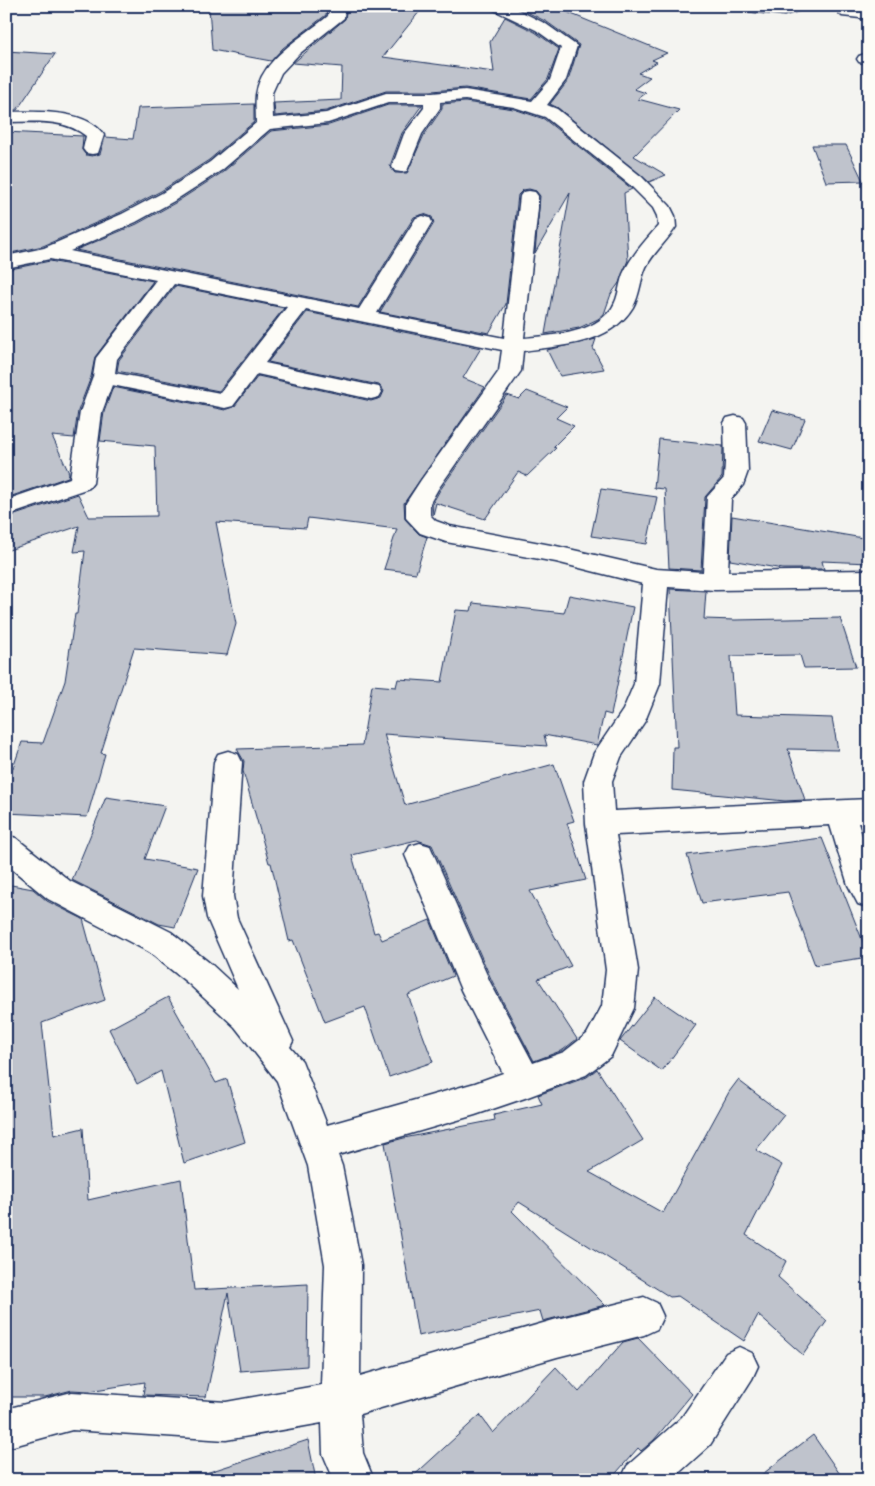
<svg xmlns="http://www.w3.org/2000/svg" width="875" height="1486" viewBox="0 0 875 1486" font-family="Pangolin,sans-serif">
<style>
.building{fill:#bfc3cc;stroke:#1b2f5e}
.lines{fill:none;stroke-linecap:round;stroke-linejoin:round}
.minor-casing{stroke:#1b2f5e;stroke-width:3}
.minor{fill:#fdfcf7;fill-rule:evenodd}
</style>
<rect width="100%" height="100%" fill="#f4f4f1"/>
<filter id="ink" filterUnits="userSpaceOnUse"><feTurbulence type="fractalNoise" baseFrequency=".02" numOctaves="2"/><feDisplacementMap in="SourceGraphic" scale="10" xChannelSelector="R" yChannelSelector="G"/><feConvolveMatrix kernelMatrix="1 2 1 2 8 2 1 2 1" color-interpolation-filters="sRGB"/></filter>
<g filter="url(#ink)">
<!-- building -->
<g class="building">
<polygon points="209,6 327,6 326,15 283,48 271,61 212,50"/>
<polygon points="347,6 424,6 383,57 494,72 490,42 505,17 535,32 559,49 548,79 531,99 465,88 432,91 386,91 326,111 275,116 274,103 341,100 342,67 293,63 345,19"/>
<polygon points="515,6 540,6 564,11 667,53 652,60 657,62 638,73 650,77 634,89 646,93 638,99 679,110 634,156 666,175 649,182 558,108 550,104 568,81 579,45 547,22"/>
<polygon points="6,51 55,54 17,110 6,110"/>
<polygon points="465,102 514,109 544,119 632,189 624,193 628,260 619,283 611,294 604,314 598,319 579,328 545,334 570,193 535,253 540,196 536,191 529,189 523,190 518,195 506,304 489,333 380,312 434,223 432,217 424,214 414,217 358,307 76,250 137,224 175,203 223,172 271,131 329,125 388,105 422,105 402,133 390,166 395,173 407,173 424,135 442,109 442,104"/>
<polygon points="254,104 254,122 209,160 161,191 121,212 43,246 6,254 6,132 83,136 82,150 86,155 92,156 100,154 105,137 133,139 138,108"/>
<polygon points="812,145 846,145 863,181 826,182"/>
<polygon points="50,261 153,281 95,357 91,377 78,411 74,438 52,436 69,473 68,477 6,498 6,270"/>
<polygon points="175,286 284,308 219,391 117,371 119,360"/>
<polygon points="307,312 481,348 463,378 485,387 404,503 405,519 419,534 427,537 416,573 384,569 397,529 308,518 306,528 216,522 236,624 227,655 134,648 101,753 105,754 87,817 6,813 6,788 22,742 43,743 65,681 75,614 77,614 85,551 74,552 79,526 6,551 6,518 78,494 89,517 157,516 155,446 100,441 104,412 113,387 225,410 234,407 258,376 371,401 381,398 384,391 379,385 268,362"/>
<polygon points="596,339 593,348 604,369 560,376 547,350"/>
<polygon points="527,391 567,407 556,418 574,426 553,447 556,448 527,476 518,472 485,519 436,503 433,515 432,504 440,490 507,395 519,399"/>
<polygon points="772,410 805,419 792,450 759,441"/>
<polygon points="659,439 723,446 722,477 705,497 701,570 669,568 665,489 654,488"/>
<polygon points="601,489 657,497 647,544 591,536"/>
<polygon points="732,516 869,539 869,563 822,561 824,569 783,569 730,560"/>
<polygon points="670,589 706,591 704,619 735,620 840,618 856,667 804,668 800,655 731,656 735,715 832,718 838,750 788,749 805,800 785,801 672,790 673,747 677,747"/>
<polygon points="569,595 633,607 611,715 604,713 597,745 544,735 547,746 384,734 405,805 554,764 574,821 567,823 586,880 530,891 571,966 538,979 577,1039 563,1050 534,1061 492,981 432,845 417,840 352,855 374,933 378,932 382,940 430,920 453,976 408,995 433,1062 389,1077 365,1007 325,1022 293,940 289,941 271,863 269,863 243,771 244,761 237,749 362,745 372,685 396,687 398,679 442,682 456,610 471,611 473,603 564,613"/>
<polygon points="106,797 165,806 145,859 198,868 175,927 159,924 72,880"/>
<polygon points="822,838 869,957 815,965 788,892 702,903 687,855"/>
<polygon points="6,884 33,889 47,901 83,919 105,1000 42,1023 54,1135 83,1128 88,1200 181,1179 194,1290 308,1284 307,1366 240,1371 228,1293 206,1397 143,1395 145,1382 89,1391 72,1390 45,1397 6,1397"/>
<polygon points="168,997 216,1083 227,1079 245,1142 184,1163 161,1071 137,1084 109,1029"/>
<polygon points="655,997 696,1025 662,1071 620,1041"/>
<polygon points="597,1069 643,1140 589,1172 663,1213 729,1092 738,1080 784,1115 756,1150 782,1165 746,1235 786,1261 778,1277 827,1321 803,1355 758,1315 744,1341 678,1296 670,1297 519,1202 512,1211 605,1305 543,1321 540,1311 418,1336 385,1143 404,1138 495,1120 494,1115 542,1104 538,1095 587,1077"/>
<polygon points="638,1338 692,1394 654,1440 641,1451 638,1448 610,1480 409,1480 480,1415 493,1433 556,1367 579,1392 623,1342"/>
<polygon points="813,1435 844,1480 755,1480"/>
<polygon points="308,1440 316,1480 207,1480 206,1473"/>
</g>
<g class="lines">
<!-- minor casing -->
<g class="minor-casing">
<g id="minor">
<path d="M329 6H345L344 18 299 54 281 73 272 93 273 118 326 113 386 93H432L465 90 532 101 550 80 561 48 536 30 492 9 490 6H510L546 24 577 46 566 80 547 105 557 109 642 177 670 206 675 216 676 227C667 241 654 252 646 267 640 280 640 295 633 307 610 345 562 345 523 351L521 371 438 489 430 503V515L436 521 450 526 556 546 656 569 703 572 707 497 724 478 725 463 724 423 727 418 735 416 743 418 746 423 748 471 743 485 731 499 728 572 869 570V588L715 590 668 587 660 684 645 721 621 757 612 781 614 811 869 799V823H858L869 857V908L858 904 848 885 830 825 616 835 638 970 634 1008 611 1056 586 1075 525 1098 475 1115 338 1155 342 1166 361 1265 360 1376 557 1319 644 1297 657 1303 663 1316 657 1329 644 1335 557 1357 360 1414 363 1453 374 1480H334L323 1454 322 1423 226 1440 72 1430 6 1448V1409L72 1392 226 1402 321 1385 325 1265 308 1166 277 1081 235 1027 189 984 149 952 48 899 6 864V835L16 838 70 881 171 932 211 964 238 989 207 918 203 896 214 762 218 754 228 751 238 754 242 762 233 896 237 918 293 1041 290 1047 302 1061 327 1125 475 1083 503 1073 461 990 405 855 410 846 420 843 430 846 490 982 533 1063 564 1052 587 1034 602 1006 606 970 586 824 584 781 594 753 623 710 634 684 643 584 556 562 446 542 420 533 406 518V503L421 480 499 371 502 350 306 310 265 363 379 387 382 392 379 397 371 399 257 374 233 406 225 408 112 385 102 412 93 483 89 488 6 516V500L70 478 80 412 93 377 96 358 156 280 50 259 6 268V256L44 248 122 214 162 193 210 162 256 123C256 114 255 104 256 95 260 59 303 37 328 16ZM465 100 514 107 545 117 630 185 653 208 657 216 658 226C645 241 631 256 623 274 618 287 619 302 608 313 587 335 552 335 524 338L538 208V196L535 192 529 191 523 192 520 196 504 338 377 313 432 222 430 218 423 216 416 218 359 309 70 251 136 222 174 201 222 170 270 129 328 123 388 103H424V108L404 134 392 167 395 171 401 172 407 171 422 134 440 108V102ZM174 284 287 307 220 393 115 373 117 359Z"/>
<polygon points="741,6 806,6 804,9 784,15 748,11 743,9"/>
<polygon points="847,8 869,9 869,19 842,16 839,13 842,10"/>
<polygon points="865,54 869,54 869,64 859,62 857,59 859,56"/>
<path d="M6 112C35 112 85 108 104 135L98 153 92 154 86 153 83 149 86 136C63 118 34 122 6 122Z"/>
<polygon points="739,1347 752,1353 758,1366 752,1379 710,1445 671,1480 621,1480 627,1466 682,1417 726,1353"/>
</g>
</g>
<!-- minor -->
<use href="#minor" class="minor"/>
</g>
</g>
<!-- margin -->
<rect width="875" height="1486" fill="none" stroke="#fdfcf7" stroke-width="25"/>
<rect x="12" y="12" width="850" height="1461" fill="none" stroke="#1b2f5e" stroke-width="2" filter="url(#ink)"/>
</svg>
